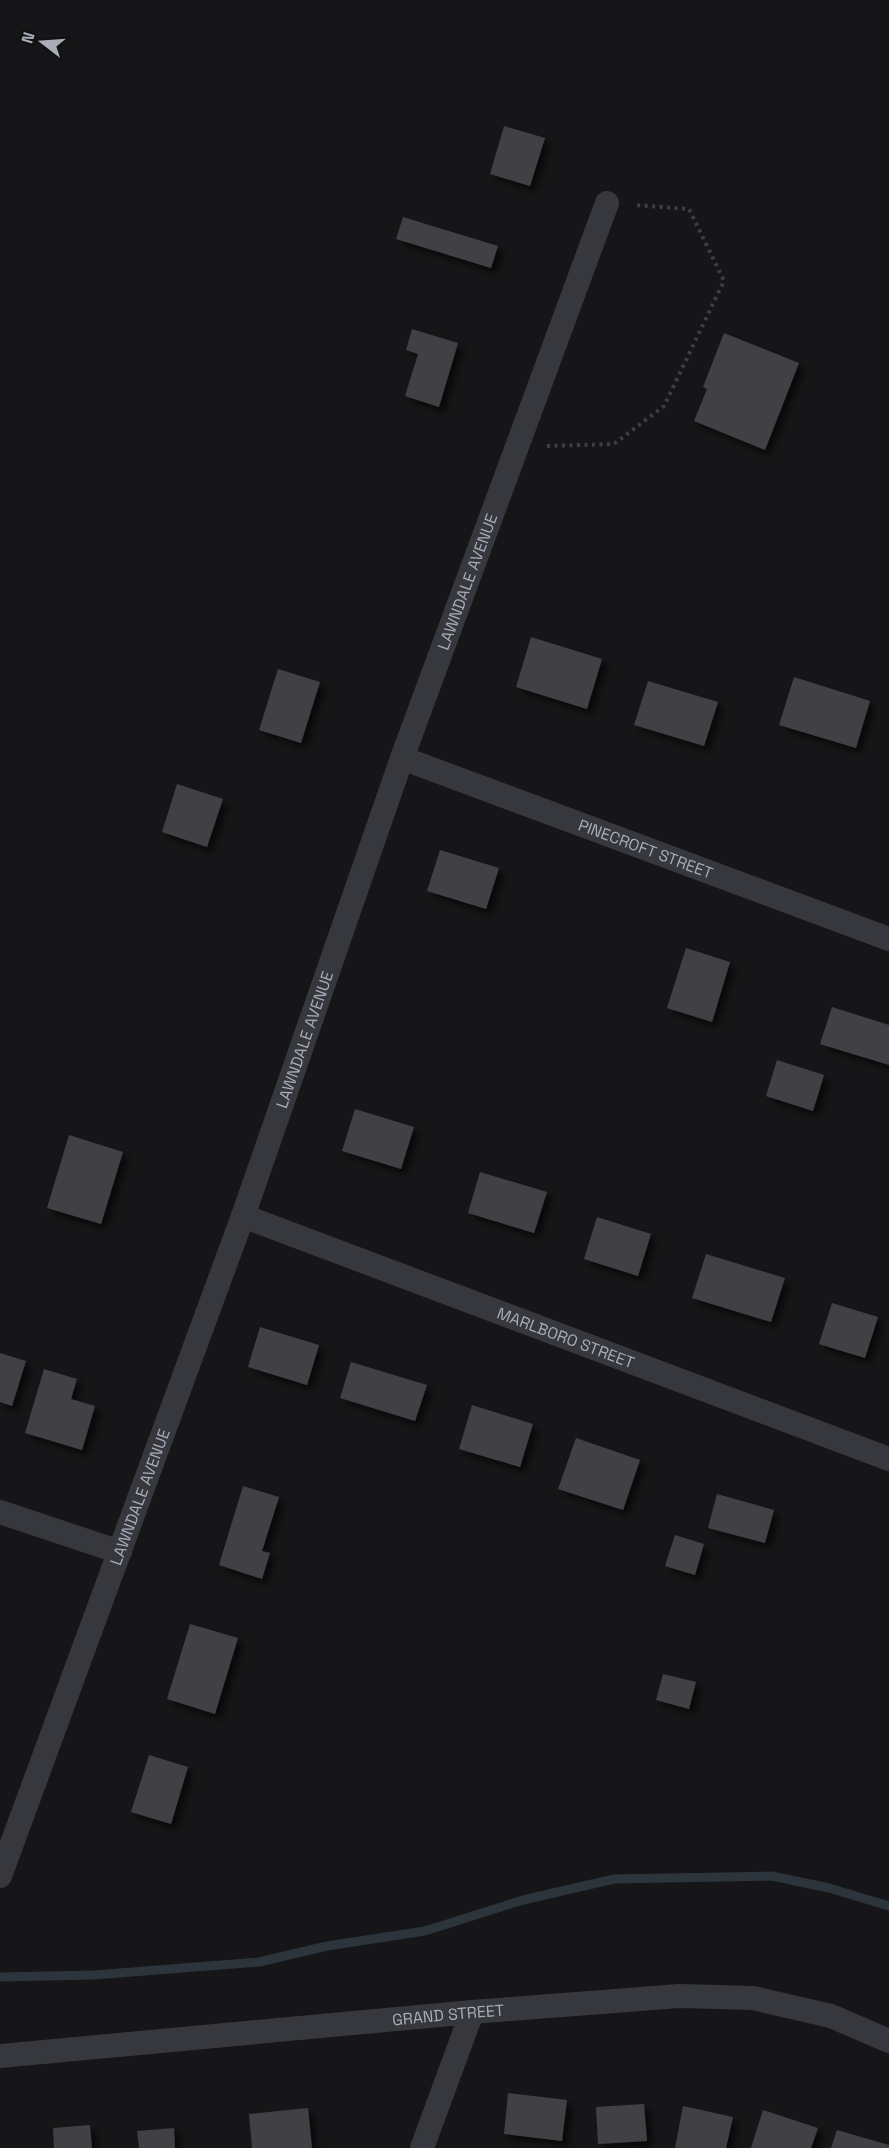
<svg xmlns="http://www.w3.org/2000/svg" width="889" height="2148" viewBox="0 0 889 2148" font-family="'Space Grotesk',sans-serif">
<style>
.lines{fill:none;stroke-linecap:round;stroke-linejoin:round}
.stream{stroke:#2c353c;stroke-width:9}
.building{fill:#404145;filter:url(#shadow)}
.path{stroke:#3d3f44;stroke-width:4;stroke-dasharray:3 4.5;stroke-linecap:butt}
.street{stroke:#37383d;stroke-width:24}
.labels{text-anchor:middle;stroke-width:4.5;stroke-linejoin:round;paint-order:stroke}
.street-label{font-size:16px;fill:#a8adb8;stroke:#111113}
</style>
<defs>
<filter id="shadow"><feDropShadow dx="5.5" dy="5.5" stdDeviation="3" flood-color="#0009"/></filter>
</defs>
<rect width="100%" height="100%" fill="#161618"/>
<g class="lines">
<!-- stream -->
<polyline class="stream" points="0,1977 94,1975 259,1962 327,1946 425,1931 523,1900 614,1879 772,1876 829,1888 889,1906"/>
</g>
<!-- building -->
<g class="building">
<polygon points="504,126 545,138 530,186 490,174"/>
<polygon points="403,217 498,246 491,268 396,239"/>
<polygon points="412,329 458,343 439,407 405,396 418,354 406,350"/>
<polygon points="724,333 799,363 765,450 694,421 707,389 703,387"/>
<polygon points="531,637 602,659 587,709 516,687"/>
<polygon points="278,669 320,682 301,743 259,730"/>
<polygon points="794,677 870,701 856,748 779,725"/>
<polygon points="648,681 718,702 704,746 634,725"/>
<polygon points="177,784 223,799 207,847 162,832"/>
<polygon points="440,850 499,868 486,909 427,891"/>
<polygon points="686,948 730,962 712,1022 667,1008"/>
<polygon points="832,1007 889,1025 889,1065 820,1044"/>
<polygon points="777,1060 824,1075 813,1111 766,1096"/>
<polygon points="355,1109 414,1127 401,1169 342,1151"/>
<polygon points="69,1135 123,1152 101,1224 47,1208"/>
<polygon points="480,1172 547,1192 534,1233 468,1213"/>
<polygon points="597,1217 651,1234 638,1276 584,1259"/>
<polygon points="706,1254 785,1278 771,1322 692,1298"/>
<polygon points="832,1303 878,1317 865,1358 819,1344"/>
<polygon points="260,1327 319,1345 307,1385 248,1367"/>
<polygon points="0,1353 26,1361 12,1406 0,1402"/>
<polygon points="351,1362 427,1385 415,1421 340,1398"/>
<polygon points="44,1369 77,1379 71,1399 95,1406 82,1450 25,1433"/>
<polygon points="472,1405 533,1424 520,1467 459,1449"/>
<polygon points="576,1438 640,1460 623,1510 558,1489"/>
<polygon points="243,1486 279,1497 262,1551 270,1553 262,1579 219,1565"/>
<polygon points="717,1494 774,1510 765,1543 708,1528"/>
<polygon points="675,1535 704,1544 695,1575 665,1566"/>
<polygon points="190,1624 238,1638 215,1714 167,1699"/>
<polygon points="663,1674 696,1682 689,1709 656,1700"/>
<polygon points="149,1755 188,1767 171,1824 131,1812"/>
<polygon points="508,2093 567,2100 562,2141 504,2134"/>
<polygon points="644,2104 647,2141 598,2144 596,2107"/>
<polygon points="683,2106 733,2117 726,2148 675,2148"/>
<polygon points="308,2108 312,2148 252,2148 249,2114"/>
<polygon points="763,2110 818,2128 811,2148 751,2148"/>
<polygon points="90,2125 92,2148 54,2148 53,2128"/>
<polygon points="174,2128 175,2148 139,2148 137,2131"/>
<polygon points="837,2130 889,2145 889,2148 831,2148"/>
</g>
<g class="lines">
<!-- path -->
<polyline class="path" points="547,446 614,444 664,406 724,281 689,209 635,205"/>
<!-- street -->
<g class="street">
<path id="s1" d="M402 758 889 939"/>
<path id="s2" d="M243 1216 889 1459"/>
<polyline points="0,1512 120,1552"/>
<path id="s3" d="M0 1876 243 1216 402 758 607 203"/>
<path id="s4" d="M0 2056 472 2012 679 1996 753 1998 831 2016 889 2041"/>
<polyline points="422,2148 472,2012"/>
</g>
</g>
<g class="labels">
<!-- street labels -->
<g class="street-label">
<text dy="6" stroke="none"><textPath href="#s3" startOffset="1376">LAWNDALE AVENUE</textPath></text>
<text dy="6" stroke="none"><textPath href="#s1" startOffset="260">PINECROFT STREET</textPath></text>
<text dy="6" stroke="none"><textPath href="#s3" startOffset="890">LAWNDALE AVENUE</textPath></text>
<text dy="6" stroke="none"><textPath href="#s2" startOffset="345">MARLBORO STREET</textPath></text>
<text dy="6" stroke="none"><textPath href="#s3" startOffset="404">LAWNDALE AVENUE</textPath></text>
<text dy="6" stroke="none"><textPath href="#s4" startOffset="450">GRAND STREET</textPath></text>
</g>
</g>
<!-- north arrow -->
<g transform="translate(42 42) rotate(287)" stroke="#111113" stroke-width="4.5" paint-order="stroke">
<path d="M0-4.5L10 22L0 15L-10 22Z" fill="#a8adb8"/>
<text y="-9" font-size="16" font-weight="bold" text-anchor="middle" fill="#a8adb8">N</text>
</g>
</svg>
